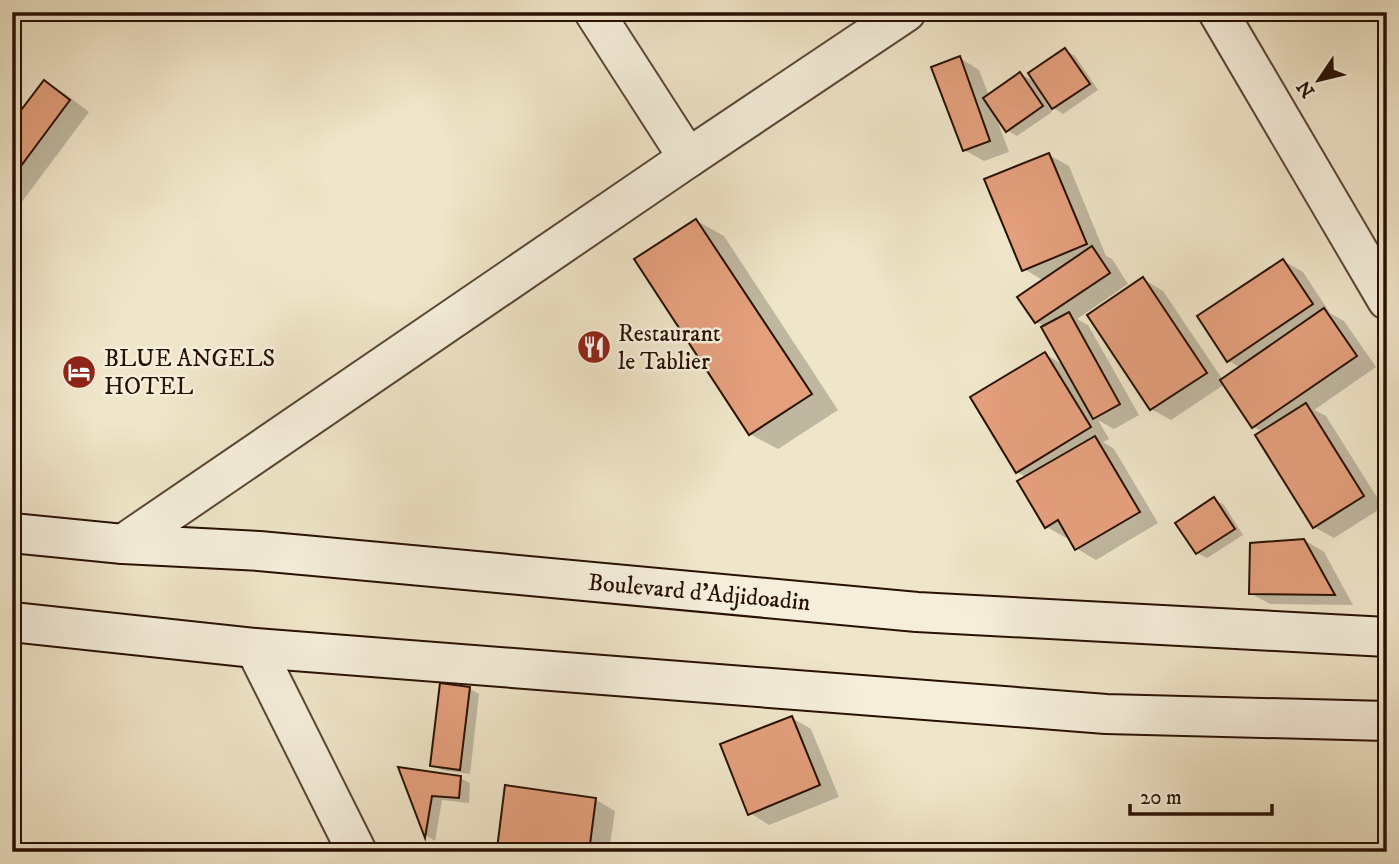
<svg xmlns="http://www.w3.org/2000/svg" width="1399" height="864" viewBox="0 0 1399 864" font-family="'IM FELL DW Pica',serif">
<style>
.shadow{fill:#0003}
.building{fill:#e49f7c;stroke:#281003;stroke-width:2}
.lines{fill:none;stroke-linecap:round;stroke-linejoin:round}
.minor-casing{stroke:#5a4534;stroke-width:42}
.secondary-casing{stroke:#281003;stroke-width:42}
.minor{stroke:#f5eedb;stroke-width:38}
.secondary{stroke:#f5eedb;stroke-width:38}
.labels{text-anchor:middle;stroke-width:5;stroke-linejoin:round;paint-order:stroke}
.poi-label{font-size:24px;fill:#281003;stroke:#f5eedb;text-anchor:start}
.street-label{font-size:24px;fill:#281003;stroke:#f5eedb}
</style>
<rect width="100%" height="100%" fill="#efe5c8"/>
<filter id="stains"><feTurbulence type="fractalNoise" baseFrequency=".00286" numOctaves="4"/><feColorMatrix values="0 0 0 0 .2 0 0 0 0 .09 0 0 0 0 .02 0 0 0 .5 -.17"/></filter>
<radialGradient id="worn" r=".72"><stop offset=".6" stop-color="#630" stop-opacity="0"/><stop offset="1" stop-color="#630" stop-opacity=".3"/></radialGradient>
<!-- shadow -->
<g class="shadow">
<polygon points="1065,50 1075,56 1098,90 1063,114 1054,108 1043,93 1041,95 1052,112 1017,136 1007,130 996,117 1009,152 984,161 964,150 960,58 979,70 989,96 1020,74 1037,83"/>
<polygon points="44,82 64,93 89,112 12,215 12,125"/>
<polygon points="1049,155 1069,166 1106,256 1112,259 1128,284 1077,319 1088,325 1139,415 1114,429 1098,420 1109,439 1103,442 1114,449 1158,523 1096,560 1076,548 1069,536 1066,538 1047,527 1026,477 1017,472 1045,354 1065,366 1046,327 1036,322 1044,281 1024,269"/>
<polygon points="697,221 724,236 838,410 778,449 750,434"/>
<polygon points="1284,261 1303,272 1330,313 1344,321 1376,367 1314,410 1326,416 1383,507 1334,538 1314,527 1263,432 1254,427 1225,384 1171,420 1151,409 1143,279 1163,291 1223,380 1241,368 1229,361"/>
<polygon points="1214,499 1224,505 1243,535 1207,558 1197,553"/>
<polygon points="1304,540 1324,552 1353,605 1270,604 1250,593"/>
<polygon points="470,689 479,694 470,774 442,770 432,765"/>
<polygon points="792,718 811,729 839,797 769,825 750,813"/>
<polygon points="401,769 460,778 470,783 469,803 442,800 435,841 427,836"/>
<polygon points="596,800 615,811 609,852 506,852 499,848"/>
</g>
<!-- building -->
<g class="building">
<polygon points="1065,48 1090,84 1052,109 1028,73"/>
<polygon points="960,56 990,141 963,151 931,67"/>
<polygon points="1020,72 1043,106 1006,132 983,98"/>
<polygon points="44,80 70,100 12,178 12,122"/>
<polygon points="1049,153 1087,244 1022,271 984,179"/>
<polygon points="696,219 812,394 749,435 634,259"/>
<polygon points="1092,246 1110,273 1035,323 1017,297"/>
<polygon points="1283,259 1313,304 1227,362 1197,316"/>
<polygon points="1143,277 1207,373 1150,410 1087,315"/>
<polygon points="1324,308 1357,356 1252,428 1220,380"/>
<polygon points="1069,312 1120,404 1093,419 1041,327"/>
<polygon points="1045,352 1091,427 1016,473 970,397"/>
<polygon points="1306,403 1364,496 1313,528 1255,435"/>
<polygon points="1095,436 1140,512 1075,550 1058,520 1045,528 1017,481"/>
<polygon points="1214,497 1235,529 1196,554 1175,523"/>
<polygon points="1304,539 1335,595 1249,594 1250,543"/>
<polygon points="440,683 470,687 460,770 430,766"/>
<polygon points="792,716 820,785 748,815 720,744"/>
<polygon points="398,767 461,776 459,798 432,796 425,838"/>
<polygon points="505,785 596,798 589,852 520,852 497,849"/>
</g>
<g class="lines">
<!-- minor casing -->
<g class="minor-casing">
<g id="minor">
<polyline points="1218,12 1387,300"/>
<polyline points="688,158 906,12"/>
<polyline points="123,544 688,158 594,12"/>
<polyline points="255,648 357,852"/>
</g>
</g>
<!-- secondary casing -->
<g class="secondary-casing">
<g id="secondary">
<path id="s1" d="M12 533 123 544 259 551 314 556 917 612 1387 637"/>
<polyline points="12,622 255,648 1106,714 1387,721"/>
</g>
</g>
<!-- minor -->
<use href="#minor" class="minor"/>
<!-- secondary -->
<use href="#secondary" class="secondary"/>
</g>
<!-- icons -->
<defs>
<g id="restaurant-disc" transform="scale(1.75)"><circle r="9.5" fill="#8f2418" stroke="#f5eedb"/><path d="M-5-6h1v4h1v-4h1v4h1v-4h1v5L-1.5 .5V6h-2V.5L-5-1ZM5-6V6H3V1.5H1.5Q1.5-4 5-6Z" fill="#fff"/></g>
<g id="hotel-disc" transform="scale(1.75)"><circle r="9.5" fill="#8f2418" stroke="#f5eedb"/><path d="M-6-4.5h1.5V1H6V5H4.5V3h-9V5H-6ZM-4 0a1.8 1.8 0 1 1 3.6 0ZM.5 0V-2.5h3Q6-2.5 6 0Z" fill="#fff"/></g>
</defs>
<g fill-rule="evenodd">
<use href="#restaurant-disc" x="594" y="347"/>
<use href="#hotel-disc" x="79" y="372"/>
</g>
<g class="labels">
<!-- poi labels -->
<g class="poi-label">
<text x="618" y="341">Restaurant<tspan x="618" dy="28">le Tablier</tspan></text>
<text x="104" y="366">BLUE ANGELS<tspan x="104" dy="28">HOTEL</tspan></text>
</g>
<!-- street labels -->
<g class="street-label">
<text dy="8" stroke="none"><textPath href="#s1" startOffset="690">Boulevard d'Adjidoadin</textPath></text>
</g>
</g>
<!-- margin -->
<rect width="1399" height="864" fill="none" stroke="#efe5c8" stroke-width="42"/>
<rect x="14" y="14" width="1371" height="836" fill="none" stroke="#281003" stroke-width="3.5"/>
<rect x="21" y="21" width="1357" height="822" fill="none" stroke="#281003" stroke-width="2"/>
<!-- north arrow -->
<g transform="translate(1319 80) rotate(235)" stroke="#f5eedb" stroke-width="5" paint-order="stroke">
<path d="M0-5L12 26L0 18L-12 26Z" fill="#281003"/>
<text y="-10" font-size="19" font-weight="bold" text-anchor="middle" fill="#281003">N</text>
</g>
<!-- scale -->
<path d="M1130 804v10h142v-10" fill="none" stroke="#281003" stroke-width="3.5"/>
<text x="1140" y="804" font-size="21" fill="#281003" stroke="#f5eedb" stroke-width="5" paint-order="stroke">20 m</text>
<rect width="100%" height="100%" filter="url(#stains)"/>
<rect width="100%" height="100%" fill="url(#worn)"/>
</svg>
